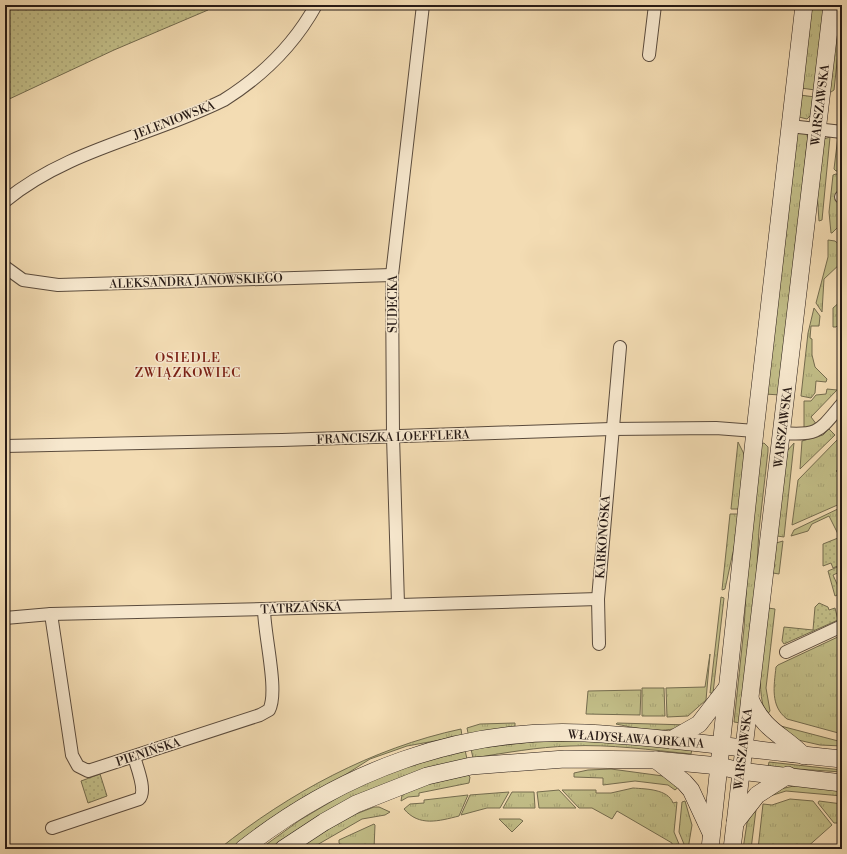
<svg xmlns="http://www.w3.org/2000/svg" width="847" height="854" viewBox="0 0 847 854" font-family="'Libre Bodoni',serif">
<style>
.grass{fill:url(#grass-tufts);stroke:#746c4f}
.park{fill:url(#park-dots);stroke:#746c4f}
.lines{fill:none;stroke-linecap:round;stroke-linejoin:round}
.street-casing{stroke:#5a4b3d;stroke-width:14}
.secondary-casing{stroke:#271b16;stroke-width:18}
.street{stroke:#f7e8ce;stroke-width:12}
.secondary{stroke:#f7e8ce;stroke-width:17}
.labels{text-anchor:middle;stroke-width:3;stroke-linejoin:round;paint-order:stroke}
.street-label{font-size:12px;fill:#271b16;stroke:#f7e8ce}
.neighbourhood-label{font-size:13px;letter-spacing:1px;fill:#7a1f14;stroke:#f7e8ce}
</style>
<defs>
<pattern id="grass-tufts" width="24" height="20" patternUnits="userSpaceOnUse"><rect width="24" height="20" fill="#c2be88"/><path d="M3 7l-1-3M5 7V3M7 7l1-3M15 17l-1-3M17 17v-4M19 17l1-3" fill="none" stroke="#a7a375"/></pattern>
<pattern id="park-dots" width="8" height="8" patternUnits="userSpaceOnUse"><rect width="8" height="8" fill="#c2be88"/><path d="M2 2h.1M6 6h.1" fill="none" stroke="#a7a375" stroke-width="1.8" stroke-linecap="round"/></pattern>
</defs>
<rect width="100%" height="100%" fill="#f3dcb3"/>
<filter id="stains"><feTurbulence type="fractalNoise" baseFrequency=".005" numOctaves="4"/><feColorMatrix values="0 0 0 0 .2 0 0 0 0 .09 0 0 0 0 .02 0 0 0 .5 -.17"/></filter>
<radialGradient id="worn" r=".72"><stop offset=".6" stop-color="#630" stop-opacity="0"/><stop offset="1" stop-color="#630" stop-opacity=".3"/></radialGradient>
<!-- grass -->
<g class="grass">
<polygon points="810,5 825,5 815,90 801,88"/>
<polygon points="838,5 842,5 842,16 834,90 831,92 828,91"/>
<polygon points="800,95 815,97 813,113 807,119 799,117"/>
<polygon points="798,133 806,133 808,135 780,395 765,394 796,135"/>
<polygon points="838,136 842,136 842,171 836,171 834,169"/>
<polygon points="830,137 822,220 819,221 817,192 824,139"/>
<polygon points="836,174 842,175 841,181 842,191 836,197 842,204 842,223 832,233 831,233 829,212 833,175"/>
<polygon points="828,240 835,241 842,247 842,262 824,279 822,312 816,303 828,257"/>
<polygon points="842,300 842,321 836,327 833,327 833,308"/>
<polygon points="814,308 820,316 819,326 811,326 810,338 812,339 812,355 815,367 827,379 826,382 816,381 815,393 811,398 801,396 808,333"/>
<polygon points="827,389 837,390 811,417 817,425 804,428 804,401 811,401 816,395 826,394"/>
<polygon points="829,429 835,435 800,469 802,441 823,435"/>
<polygon points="838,439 842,441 842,465 836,471 842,477 842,503 792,525 798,480"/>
<polygon points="738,442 745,456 739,509 731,509"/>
<polygon points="764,443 768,447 768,451 759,530 756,583 741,723 734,722 744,628 749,545 761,444"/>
<polygon points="794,443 784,537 777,536 787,451"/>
<polygon points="842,507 842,542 829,516 812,524 808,531 791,536 794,530"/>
<polygon points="730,514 738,514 735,543 725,589 722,590"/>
<polygon points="783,541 779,574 773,573 776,543"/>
<polygon points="721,597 724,598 713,693 710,693"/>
<path d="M768 608 775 609 766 688 770 711 766 716C754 682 764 643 768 608Z"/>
<path d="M842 635V734L787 719C770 706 774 686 776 667L778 665Z"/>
<polygon points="710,654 706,700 688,716 667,717 666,688 705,687"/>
<polygon points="642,688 664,688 665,716 642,716"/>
<polygon points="641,690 640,715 586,714 588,691"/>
<polygon points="515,723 515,726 471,736 468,733 467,728 480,724"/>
<path d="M617 723 689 725C661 734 645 730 616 724Z"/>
<polygon points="777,725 842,742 842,746 820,745 798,740"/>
<path d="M461 729 462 736 407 746 370 759 240 842 232 849H219C289 793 372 748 461 729Z"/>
<path d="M590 740 692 749 691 754C651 750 610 744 570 746 537 747 505 753 473 758L471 749 531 742Z"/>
<polygon points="465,750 467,759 284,839 270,849 260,849 300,820 349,791 399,768"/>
<polygon points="769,762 842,770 842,772 768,767"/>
<polygon points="611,769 663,776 681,785 675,790 668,785 635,781 603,785 603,778 574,777 574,773 588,770"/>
<polygon points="468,775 470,777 469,783 419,793 419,796 408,797 401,801 402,795 420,786"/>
<polygon points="798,785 842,790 842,796 786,791 770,796 776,790"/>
<path d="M633 788C646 789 668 789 673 803L677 802 674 832 681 849H672V843L617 811 612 819 592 808H579L562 790H596V793H611Z"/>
<polygon points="559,790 576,808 539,808 537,792"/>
<polygon points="509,792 500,808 487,808 461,815 470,795"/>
<polygon points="512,792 534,792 535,808 503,808"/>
<path d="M468 795 459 816C439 821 419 827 404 809L410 804 424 803V800Z"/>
<polygon points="790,799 813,801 832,825 805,849 758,849 763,804 772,805"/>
<polygon points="685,801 692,825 688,849 686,849 679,832 682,802"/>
<polygon points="819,801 842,804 842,823 834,823 818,803"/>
<polygon points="757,802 751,849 743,849 747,823"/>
<polygon points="374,807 379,807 390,812 385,815 362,819 310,849 293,849 356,814"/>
<polygon points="499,819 520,819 523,821 512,832"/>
<polygon points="374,824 375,825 374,849 346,849 339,843 339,840"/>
</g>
<!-- park -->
<g class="park">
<polygon points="5,5 212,5 208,10 114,50 5,101"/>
<polygon points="838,538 842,546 842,564 833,568 831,563 823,566 823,544"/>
<polygon points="842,565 842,571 833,575 841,593 835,596 828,571"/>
<polygon points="819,603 828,607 829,610 835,608 838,620 784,644 782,641 784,627 813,630 815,607"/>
<polygon points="100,774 107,796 88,803 81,781"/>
</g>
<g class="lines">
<!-- street casing -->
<g class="street-casing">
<g id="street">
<polyline points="649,55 655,5"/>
<polyline points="790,126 842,132"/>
<polyline points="841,197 842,196"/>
<path d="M5 201C68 149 152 136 224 100 262 76 294 45 316 5"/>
<polyline points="5,267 23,280 58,285 392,275"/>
<path d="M782 433C819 436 819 431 842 404"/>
<polyline points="5,446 282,440 611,429 716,428 755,431"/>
<polyline points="398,604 393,436 392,275 423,5"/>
<path d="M51 614 72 755 78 766 88 771 260 715 269 710C279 692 264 634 264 609"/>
<polyline points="5,618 51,614 264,609 598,599"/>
<polyline points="599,644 598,599 620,347"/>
<polyline points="786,652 842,626"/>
<path d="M52 828 139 799C147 792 137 767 134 757"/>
</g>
</g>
<!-- secondary casing -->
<g class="secondary-casing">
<g id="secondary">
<path d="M750 699C765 732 781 733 804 756"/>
<polyline points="671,740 699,724 726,689"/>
<polyline points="656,760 684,782 691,790 711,833"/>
<polyline points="735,823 757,795 788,775"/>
<path d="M243 849C341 772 459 727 585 733 671 737 756 751 842 759"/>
<polyline points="283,849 324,822 356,804 427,776 471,766 565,759 656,760 719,766 740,771 842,783"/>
<polyline points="710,849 755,431 804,5"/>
<polyline points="732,849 832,5"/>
</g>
</g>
<!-- street -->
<use href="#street" class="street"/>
<!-- secondary -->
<use href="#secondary" class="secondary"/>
</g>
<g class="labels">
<!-- street labels -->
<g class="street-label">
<text transform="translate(820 105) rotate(-83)" y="4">WARSZAWSKA</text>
<text transform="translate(174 120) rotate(-21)" y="4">JELENIOWSKA</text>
<text transform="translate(196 281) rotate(-2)" y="4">ALEKSANDRA JANOWSKIEGO</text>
<text transform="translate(393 304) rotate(-90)" y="4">SUDECKA</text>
<text transform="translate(783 427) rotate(-83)" y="4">WARSZAWSKA</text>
<text transform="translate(393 437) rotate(-2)" y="4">FRANCISZKA LOEFFLERA</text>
<text transform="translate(603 537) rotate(-86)" y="4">KARKONOSKA</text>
<text transform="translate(301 608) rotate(-2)" y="4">TATRZAŃSKA</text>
<text transform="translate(636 739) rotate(4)" y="4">WŁADYSŁAWA ORKANA</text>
<text transform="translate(743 749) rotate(-83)" y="4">WARSZAWSKA</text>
<text transform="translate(148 752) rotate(-18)" y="4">PIENIŃSKA</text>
</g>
<!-- neighbourhood labels -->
<g class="neighbourhood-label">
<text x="188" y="362">OSIEDLE<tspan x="188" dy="15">ZWIĄZKOWIEC</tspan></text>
</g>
</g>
<!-- margin -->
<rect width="847" height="854" fill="none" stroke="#f3dcb3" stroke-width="20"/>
<rect x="6" y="6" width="835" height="842" fill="none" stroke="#271b16" stroke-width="2"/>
<rect x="10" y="10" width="827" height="834" fill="none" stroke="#271b16"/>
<rect width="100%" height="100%" filter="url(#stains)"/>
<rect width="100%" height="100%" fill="url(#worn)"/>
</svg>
